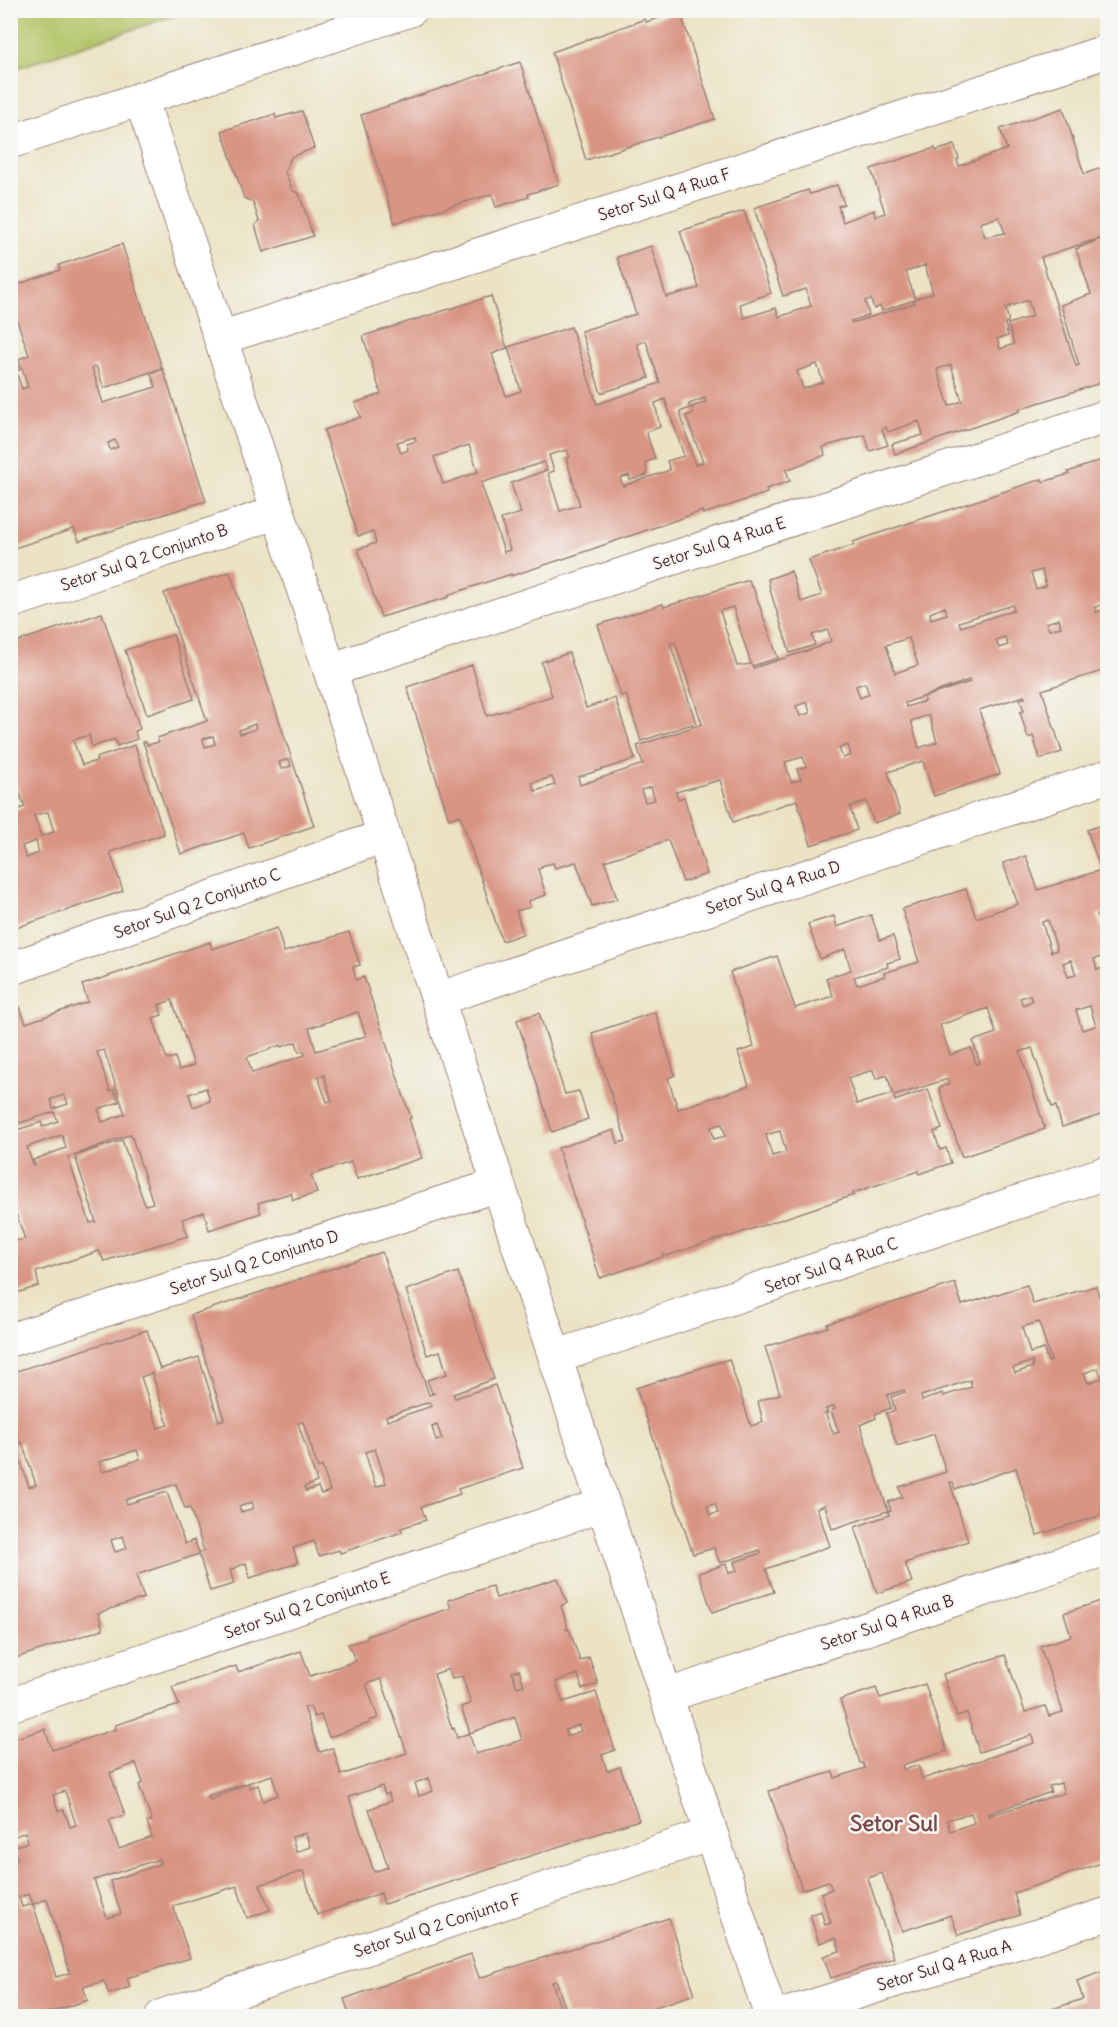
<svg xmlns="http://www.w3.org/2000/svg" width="1118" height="2027" viewBox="0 0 1118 2027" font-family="Delius,sans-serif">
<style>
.green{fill:#b2c568;stroke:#7e724a;stroke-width:1.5}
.building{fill:#d99483;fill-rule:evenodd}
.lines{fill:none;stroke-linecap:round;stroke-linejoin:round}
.minor-casing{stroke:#9a8178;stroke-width:35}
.minor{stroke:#fff;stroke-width:33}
.labels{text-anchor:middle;stroke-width:5;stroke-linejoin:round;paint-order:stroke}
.street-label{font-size:16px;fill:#4a1f2b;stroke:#f6f6f2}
.district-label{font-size:22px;font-weight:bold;fill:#7c484a;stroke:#f6f6f2}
</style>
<rect width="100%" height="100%" fill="#f6f6f2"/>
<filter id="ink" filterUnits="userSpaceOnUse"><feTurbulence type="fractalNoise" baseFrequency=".0167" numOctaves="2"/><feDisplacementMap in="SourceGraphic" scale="12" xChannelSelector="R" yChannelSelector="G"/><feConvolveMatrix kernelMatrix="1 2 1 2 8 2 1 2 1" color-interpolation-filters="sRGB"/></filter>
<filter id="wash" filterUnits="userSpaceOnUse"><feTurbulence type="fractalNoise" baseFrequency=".008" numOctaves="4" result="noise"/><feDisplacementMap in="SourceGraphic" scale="24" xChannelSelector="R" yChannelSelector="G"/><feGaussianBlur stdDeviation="1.35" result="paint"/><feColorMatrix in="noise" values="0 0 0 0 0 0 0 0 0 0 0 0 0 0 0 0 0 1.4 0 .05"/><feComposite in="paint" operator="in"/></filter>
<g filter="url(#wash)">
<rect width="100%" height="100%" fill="#ebe3c4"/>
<!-- green -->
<polygon class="green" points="11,10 188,10 188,11 11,70"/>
<g id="blocks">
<!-- building -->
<g class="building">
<polygon points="680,11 715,119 586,160 552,52 645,19 646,22"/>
<polygon points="520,62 559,184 528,194 529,197 496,207 492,194 395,223 361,115"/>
<path d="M1063 108 1084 174 1107 166V227L1102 229 1104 237 1041 257 1076 366 1079 365 1061 305 1091 294 1076 249 1107 236V381L1019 409 1020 411 895 454 892 444 923 435 919 421 888 432 886 427 882 429 888 445 870 451 865 435 823 447 825 455 786 470 790 481 766 489 767 493 703 514 702 511 575 555 511 576V574L448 595 449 597 381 617 358 549 376 543 373 532 358 536 324 430 361 417 355 403 381 394 363 336 491 296 507 348 492 354 506 396 521 391 508 347 571 327 597 404 660 383 646 341 637 344 649 378 601 393 581 331 636 314 617 257 651 246 666 297 699 288 680 231 744 211 771 293 740 304 744 318 776 308 779 317 811 306 806 289 783 296 754 208 808 190 810 194 837 185 844 204 838 206 843 222 874 210 875 217 885 213 871 169 935 148 936 151 954 145 959 159 957 160 959 166 1007 149 1000 129ZM999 217 1005 233 985 237 980 223ZM925 265 933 293 915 299 906 272ZM871 299 874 309 880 306 882 311 914 300 915 303 852 323 851 321 869 315 865 301ZM1028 300 1033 316 1008 324 1014 344 1000 349 997 339 1008 336 1005 323 1008 322V318L1005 308ZM817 364 823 382 803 389 797 371ZM951 365 962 401 949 406 937 369ZM705 398 706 402 692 407 694 413 686 416 703 462 695 465 680 412 690 408 689 404ZM665 399 684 456 667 461 670 470 623 486 620 478 629 475 630 480 647 475 646 462 655 459 646 432 660 427 655 403ZM415 437 416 441 407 444 408 450 401 453 397 442ZM469 445 478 472 443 484 434 457ZM567 450 570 457 566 458 580 505 560 511 548 473 554 471 549 455ZM544 462 547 470 511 483 521 513 501 519 510 550 504 552 481 483Z"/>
<polygon points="302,111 314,148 291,157 285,172 293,191 299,193 313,236 263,252 255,225 259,221 253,202 244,198 222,131 275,114 276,118"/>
<path d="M122 244 162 368 104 388 96 366 92 368 103 403 156 387 151 374 163 369 206 501 79 541 74 529 11 549 14 559 10 561V352L13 351 20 370 16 371 22 389 28 387 19 359 29 355 17 320 10 322V287L60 270 59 265ZM115 440 118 447 110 450 108 443Z"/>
<path d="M1107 458V603L1095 607 1096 612 1107 609V665L1104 666 1105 670 1042 690 1062 752 1040 759 1033 736 1028 738 1020 712 1024 711 1020 699 1025 698 1024 696 979 710 1000 774 934 796 923 761 888 772 900 814 874 823 866 801 850 807 857 830 811 845 797 800 733 822 720 780 676 792 678 799 684 797 707 874 683 882 668 840 605 861 617 899 592 906 576 862 555 868 553 863 541 866 542 868 538 869 546 895 528 901 530 907 516 911 523 934 502 941 460 815 449 819 407 687 472 665 487 716 552 696 541 662 569 653 586 708 615 698 635 759 578 777 580 785 643 764 637 746 702 724 675 642 670 643 696 723 641 741 626 694 621 696 598 625 663 604 664 607 749 580 751 587H753L778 658 752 666 753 668 816 648 831 641 828 630 812 635 815 645 790 653 771 593 768 579 791 571 801 602 822 595 809 560 854 545 853 542 915 521 1042 479 1043 482 1069 474 1068 472ZM1042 570 1046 586 1036 589 1031 573ZM1013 605 1014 610 961 627 959 622ZM733 607 751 664 737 666 720 611ZM945 607 947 614 931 619 930 613ZM1059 619 1061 627 1049 630 1046 623ZM1005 637 1008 645 999 648 996 640ZM909 638 918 665 895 673 886 645ZM969 680 970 682 924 697 925 701 906 707 905 703ZM865 683 869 694 860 698 856 686ZM807 702 810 713 800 716 796 706ZM929 715 937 742 919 748 911 721ZM848 745 851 755 843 758 839 748ZM803 757 806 767 797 769 801 780 791 782 785 762ZM552 777 555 785 535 791 532 783ZM651 787 655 800 645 802 641 790Z"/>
<path d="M230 572 314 826 249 848 244 833 181 854 143 742H146L147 745 159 742 157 738 207 721 164 593ZM255 724 256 729 240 734 239 730ZM213 736 215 744 205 747 203 739ZM289 759 291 766 281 769 279 762Z"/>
<path d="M102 613 140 729 135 731 137 739 117 746 115 739 92 747 89 735 73 740 82 765 97 761 96 758 135 745 164 834 110 852 123 891 10 930V798L15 810 25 807 16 784 10 786V760L16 758 10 739V644ZM48 812 54 832 41 836 34 815ZM36 841 39 853 26 858 22 846Z"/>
<polygon points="173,635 194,699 147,715 125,650"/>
<path d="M1107 823V920L1105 912 1097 915 1102 929 1107 928V1113L1062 1127 1056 1106 1052 1107 1032 1048 1020 1052 1045 1129 962 1157 939 1088 949 1084 948 1079 894 1096 895 1101 928 1089 942 1129 934 1132 940 1150 946 1148 951 1163 919 1174V1171L853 1193 854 1195 728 1237 727 1236 666 1256 663 1254V1257L600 1278 558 1148 614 1130 618 1143 626 1141 592 1033 655 1012 675 1075 668 1078 678 1109 749 1086 738 1052 754 1047 730 972 777 956 795 1008 833 996 826 978 851 970 845 949 820 959 808 924 834 916 837 927 871 915 880 940 893 936 900 959 887 963 888 967 854 977 857 985 885 976 884 973 919 962 902 909 966 889 976 918 1018 904 1003 863 1026 856 1038 890 1101 870 1087 830ZM1048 920 1057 950 1051 952 1042 922ZM1102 957 1105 967 1097 970 1094 959ZM1071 960 1076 975 1068 977 1063 963ZM1030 995 1032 1001 1023 1005 1020 998ZM1090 1006 1096 1026 1082 1030 1076 1010ZM988 1008 996 1033 973 1041 980 1063 976 1064 971 1048 950 1055 940 1025ZM873 1070 876 1079 887 1075 893 1094 857 1104 848 1078ZM722 1124 726 1136 714 1139 711 1127ZM780 1131 786 1152 772 1156 766 1135Z"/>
<path d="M277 928 284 952 349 932 360 965 353 967 356 980 364 977 411 1118 409 1119 422 1158 357 1179 351 1162 311 1175 317 1193 293 1200 291 1193 258 1203 261 1213 209 1230 204 1212 182 1219 188 1236 104 1261 99 1251 36 1272 39 1286 10 1295V1226L16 1241 25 1239 10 1197V1132L42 1122V1127L58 1121 54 1112 10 1126V1008L19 1005 26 1023 88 1002 82 985 210 942 212 949ZM172 1000 194 1065 179 1070 175 1057 167 1060 153 1018 162 1015 159 1005ZM358 1012 366 1036 316 1051 309 1028ZM296 1042 299 1052 304 1051 305 1055 252 1073 247 1057 281 1045V1047ZM104 1050 125 1114 102 1122 98 1109 119 1102 114 1090 110 1091 97 1052ZM324 1075 332 1101 327 1102 318 1077ZM206 1088 210 1101 193 1107 189 1094ZM65 1095 68 1104 53 1109 51 1099ZM131 1134 153 1203 145 1205 122 1140 75 1156 96 1222 90 1223 68 1157ZM62 1135 66 1148 33 1160 35 1165H33L27 1147Z"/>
<polygon points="539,1013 565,1094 579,1091 588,1119 552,1132 517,1020"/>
<path d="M382 1252 429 1395 435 1393H432L427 1380 447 1374 440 1351 427 1355 406 1290 458 1272 494 1379 453 1394 455 1398 495 1385 523 1468 458 1489 460 1494 421 1507 426 1520 401 1528 402 1532 340 1553 339 1550 319 1556 314 1541 293 1548 298 1563 250 1578 246 1563 230 1570 234 1584 210 1591 199 1554 136 1575 144 1598 98 1613 103 1629 10 1660V1595H12L10 1373 147 1330 160 1369 199 1357 219 1421 224 1419 191 1315ZM152 1373 168 1425 158 1428 141 1377ZM430 1402 432 1406 387 1421 386 1416ZM303 1422 318 1468 322 1466 330 1491 321 1494 318 1487 306 1491 304 1487 317 1482 298 1423ZM437 1425 442 1439 436 1441 432 1427ZM22 1442 36 1485 29 1487 15 1444ZM375 1449 386 1483 376 1487 365 1452ZM137 1450 140 1459 103 1472 99 1462ZM176 1484 185 1509 190 1508 204 1551 199 1553 194 1540 185 1544 167 1492 127 1504 125 1500ZM252 1502 254 1508 241 1512 239 1507ZM123 1536 127 1548 115 1552 111 1540Z"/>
<path d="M955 1283 962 1305 1027 1285 1033 1304 1096 1286 1107 1322V1509L1101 1511 1102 1515 1037 1535 1016 1468 955 1489 953 1482H950L968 1541 905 1563 912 1582 877 1593 855 1527 889 1515 888 1512 891 1511 888 1502 902 1497 899 1487 946 1472 934 1434 897 1446 886 1413 895 1411 891 1397 905 1392 904 1390 887 1395 891 1408 875 1414 876 1418 860 1425 888 1511 832 1529 825 1505 817 1508 830 1546 766 1569 774 1592 712 1612 699 1573 726 1564 729 1573 737 1571 734 1562 761 1553 760 1550 720 1563 714 1548 693 1554 636 1388 729 1359 751 1426 763 1422 758 1401 780 1394 765 1347 828 1327 827 1324ZM1039 1322 1051 1361 1048 1362 1044 1349 1030 1353 1022 1327ZM1032 1361 1033 1367 1015 1373 1013 1368ZM1098 1368 1102 1378 1088 1383 1084 1373ZM970 1380 972 1387 943 1396 942 1393 922 1401 921 1396ZM834 1406 835 1409 831 1411 839 1432 834 1434 825 1413H828L826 1409ZM715 1504 718 1513 710 1515 707 1506Z"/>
<path d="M558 1578 567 1603 561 1606 568 1628 566 1629 570 1631 580 1661 589 1657 598 1684 582 1689 578 1674 556 1682 562 1700 563 1702 596 1692 615 1750 602 1755 607 1771 620 1767 639 1820 384 1904 381 1893 317 1915 303 1871 260 1885 270 1910 247 1918 237 1886 173 1906 190 1958 127 1978 130 1987 109 1994 104 1981 83 1987 88 2000 38 2016H10V1863L18 1860 16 1854 10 1856V1841L13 1847 28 1842 26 1832 10 1838V1740L45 1729 52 1750 116 1729 115 1725 179 1705 172 1687 236 1666 238 1672 301 1651 310 1676 356 1661 348 1644 367 1639V1636L451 1608 448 1600 492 1586 496 1598ZM449 1669 452 1679 462 1676 471 1703 461 1707 470 1733 515 1717 522 1740 476 1754 469 1733 457 1738 454 1728 452 1729 434 1674ZM519 1670 524 1685 517 1687 512 1672ZM381 1679 407 1753 341 1775 333 1748 320 1752 318 1749 304 1707 310 1706 314 1717 321 1715 329 1737 370 1723 369 1721 378 1718 366 1684ZM579 1725 581 1731 567 1736 565 1730ZM136 1763 143 1783 139 1785 152 1821 147 1822 152 1837 119 1849 109 1820 125 1815 110 1773ZM272 1775 278 1795 263 1801 258 1785 250 1788 248 1783 210 1800 208 1796ZM429 1778 433 1791 419 1796 415 1783ZM382 1786 385 1795 388 1793 391 1801 369 1809 388 1867 374 1872 349 1797ZM65 1791 76 1825 70 1827 64 1810 58 1811 53 1795ZM306 1833 310 1847 296 1852 292 1837ZM159 1859 160 1864 110 1881 121 1914 107 1918 94 1880ZM29 1894 33 1904 47 1899 70 1973 56 1977 33 1904 22 1907 19 1897Z"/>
<path d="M1107 1599V1784L1105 1785 1107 1792V1861L1014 1893 1020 1915 958 1935 951 1915 902 1931 882 1873 868 1878 894 1958 831 1978 823 1956 840 1951 836 1938 819 1943 810 1915 821 1911 825 1925 831 1923 821 1893 832 1889 828 1881 802 1890 769 1791 833 1772 835 1778 865 1768 863 1763H860L840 1700 876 1688 880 1698 925 1684 947 1751 902 1765 904 1770 918 1765 922 1779 1034 1743 1032 1735 979 1752 967 1713 957 1716 943 1674 1005 1655 1025 1712 1045 1706 1049 1716 1063 1712 1040 1646 1071 1636 1064 1613ZM1061 1783 1064 1793 988 1816V1814L1051 1792 1049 1786ZM971 1813 974 1823 950 1831 947 1820Z"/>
<polygon points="669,1918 695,1994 646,2010 648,2016 568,2016 556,1981 552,1982 563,2016 350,2016 344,1999 471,1954 479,1978"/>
<polygon points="1107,1970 1107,2016 1031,2016 1083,1999 1077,1981"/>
</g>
</g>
</g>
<g filter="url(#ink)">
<use href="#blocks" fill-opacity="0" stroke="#9a8178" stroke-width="1.5"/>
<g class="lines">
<!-- minor casing -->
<g class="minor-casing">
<g id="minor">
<polyline points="141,99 278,512 771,2016"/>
<polyline points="10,142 410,10"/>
<polyline points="221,338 1108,51"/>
<polyline points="10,602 278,512"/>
<polyline points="330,670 1108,416"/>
<polyline points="10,969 384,836"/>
<polyline points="438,999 1108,776"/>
<polyline points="10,1340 498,1185"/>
<polyline points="555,1357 1108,1172"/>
<polyline points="666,1696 1108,1548"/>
<polyline points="10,1705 603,1505"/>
<polyline points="162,2016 711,1834"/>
<polyline points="781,2016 1108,1914"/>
</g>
</g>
<!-- minor -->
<use href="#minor" class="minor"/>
</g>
</g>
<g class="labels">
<!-- street labels -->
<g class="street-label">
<text transform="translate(664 194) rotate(-18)" y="6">Setor Sul Q 4 Rua F</text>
<text transform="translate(719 543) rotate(-18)" y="6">Setor Sul Q 4 Rua E</text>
<text transform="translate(144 557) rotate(-19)" y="6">Setor Sul Q 2 Conjunto B</text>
<text transform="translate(773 887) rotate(-18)" y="6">Setor Sul Q 4 Rua D</text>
<text transform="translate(197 903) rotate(-20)" y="6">Setor Sul Q 2 Conjunto C</text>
<text transform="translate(254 1262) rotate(-18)" y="6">Setor Sul Q 2 Conjunto D</text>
<text transform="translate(831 1265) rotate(-19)" y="6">Setor Sul Q 4 Rua C</text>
<text transform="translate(307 1605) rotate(-19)" y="6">Setor Sul Q 2 Conjunto E</text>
<text transform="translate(887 1622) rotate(-19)" y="6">Setor Sul Q 4 Rua B</text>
<text transform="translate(437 1925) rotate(-18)" y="6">Setor Sul Q 2 Conjunto F</text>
<text transform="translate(944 1965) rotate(-17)" y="6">Setor Sul Q 4 Rua A</text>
</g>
<!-- district labels -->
<g class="district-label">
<text x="894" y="1831">Setor Sul</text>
</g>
</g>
<!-- margin -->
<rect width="1118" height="2027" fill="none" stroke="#f6f6f2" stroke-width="36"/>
</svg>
